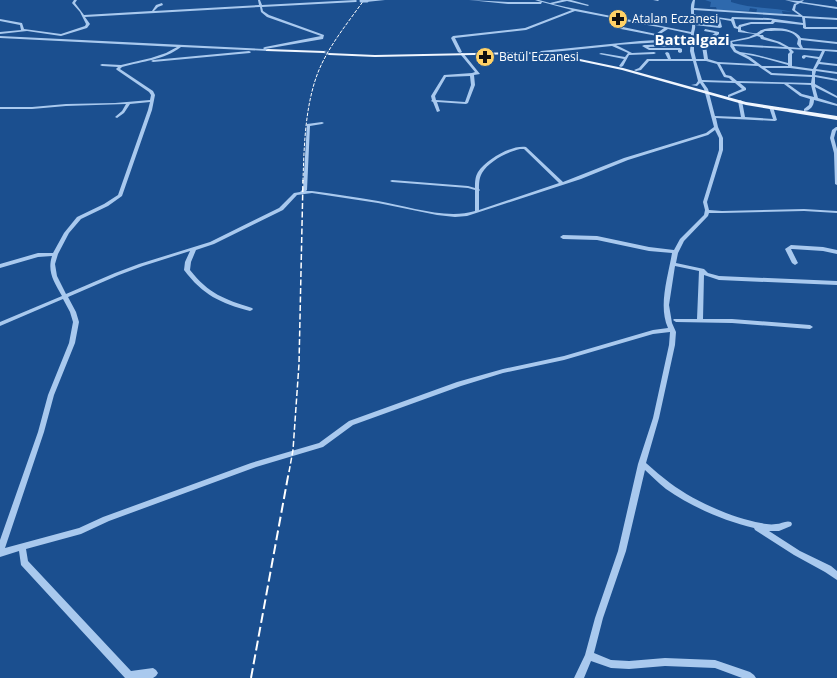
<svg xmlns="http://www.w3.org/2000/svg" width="837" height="678" viewBox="0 0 837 678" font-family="'Open Sans',sans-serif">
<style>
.green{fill:#2e69ad}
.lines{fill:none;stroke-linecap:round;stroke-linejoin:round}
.major-tunnel{stroke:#3d69a0;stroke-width:4;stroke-dasharray:4 2;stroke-linecap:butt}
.minor{fill:#a9c9ee;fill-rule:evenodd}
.major{fill:#f0f6ff;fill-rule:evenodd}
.rail-far2{stroke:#fff;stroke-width:1;stroke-dasharray:3.5 1.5;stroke-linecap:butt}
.rail-far1{stroke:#fff;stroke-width:1.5;stroke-dasharray:6 2.5;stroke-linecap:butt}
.rail{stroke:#fff;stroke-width:2;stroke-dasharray:10 4;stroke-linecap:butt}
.minor-bridge{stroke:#a9c9ee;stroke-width:3}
.labels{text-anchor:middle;stroke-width:4;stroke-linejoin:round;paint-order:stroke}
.far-poi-label{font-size:12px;fill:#fff;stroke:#1b4f8f;text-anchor:start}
.far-district-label{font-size:15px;font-weight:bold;fill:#fff;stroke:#1b4f8f}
</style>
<rect width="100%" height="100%" fill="#1b4f8f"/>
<!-- green -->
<path class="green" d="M705 0H731V2C751 9 773 7 793 12L782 11 783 15 756 14 757 9 750 8 749 11 717 10 716 7H710L711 2Z"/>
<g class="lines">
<!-- major-tunnel -->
<polyline class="major-tunnel" points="324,52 330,53"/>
<!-- minor -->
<g class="minor">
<path d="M74 0H77L75 3 84 15 152 11 156 5 162 3 163 5 158 7 154 11 259 5 258 0H260L262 5 356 0 357 1 356 2 262 7 263 11 269 15 324 35 323 39 265 49H269L270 50 268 51 181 47C164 60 143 61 122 67L120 69 153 91 155 95 152 110 122 196 108 206 81 219 69 233 58 254 55 264 57 276 66 294 115 273 139 264 210 242 279 208 294 193 300 192 303 189 307 124 322 122 324 123 322 124 310 126 307 190 306 191H312C334 194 356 197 378 201 408 206 446 220 475 211V190L468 188 392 182 390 181 392 180 468 186 475 188C475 182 475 177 478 172 487 159 511 145 526 147L563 182 624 158 706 133 714 127 704 89 700 83 697 86 691 85 696 84 698 81 693 61H649L641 70 636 71 634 70 639 68 647 59H668L665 53 667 52 669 53 671 59H692L690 51 691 40 682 41 683 45 681 46 648 47 650 48H680L682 49V52L680 53 678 52V50H649L642 46 644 45 679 44V41L616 45 632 53 654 52 656 53 654 54 629 55 623 66 621 67 619 66 624 59 599 54 601 53 625 57 628 53 612 46 543 53 541 54 539 53 541 51 640 41 691 38V34L668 29 657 36 621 29 619 28 622 20 575 11 526 30 455 38 462 52 460 53 458 52 451 38 453 36 525 28 572 10 542 2 541 4H508L469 0 508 2H541L535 0H539L550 3 562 0H571L589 5 588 6 567 1 553 4 566 7 691 32C694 23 690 15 691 6 691 4 692 2 693 0H695L694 8 799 15 792 10 794 4 797 3 785 0 799 1 804 0 802 2 837 7V9L800 3 796 5 795 10 803 16 837 18V20L805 18 806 27H837V29H805L803 28V25L775 22 773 24H751L741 27V30C745 31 752 34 757 33 759 32 760 30 762 30 772 26 795 28 801 38L837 42V44L801 40V44L803 48 837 50V52L825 51 820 62 837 64V66L819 64 816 69 837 72V74L816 71 815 75 837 79V81L815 77V84L837 96V98L815 87 818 98 837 104V106L814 100C814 106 810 111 804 111V109L809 105 810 99 800 96 784 84 740 83 746 88V90L729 97H728V95L742 89 735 83 703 82 708 89 715 116 741 117 738 101 740 100 742 101 745 117 773 119 769 107 771 106 773 107 777 120 775 121 716 118 718 127 723 138V150L707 202 709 210 722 211 804 209 837 211V213L804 211 722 213H709L708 216 684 241 678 253 676 263 704 269 708 273 719 276 837 281V285L719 280 704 275 703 319H732L810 325 813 327 810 329 732 323 676 322 673 320 674 319H697L699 271 675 266 669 305 672 323 676 332 675 345 659 418 646 463C654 470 662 477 670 483 694 501 732 518 761 523 765 524 771 525 776 524 781 524 786 520 791 522L792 524 791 526 779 531H769L800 551 831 566 837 571V580L825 572 794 555 755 530 754 528C724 521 692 507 666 489 658 483 652 476 645 470L626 551 603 618 594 653 611 660 629 661 665 658 715 660 750 672 754 675 756 678H742L715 668 665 666 629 669 611 668 591 661 584 678H574L585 655 595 618 618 551 638 464 653 418 669 345 670 332 653 334 564 360 503 373 461 386 353 425 323 447 256 467 109 521 81 534 26 549 28 561 131 671 153 668 156 670 158 673 156 676 153 678H125L21 565 19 551 0 557V540L38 432 48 395 69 343 73 322 70 312 63 299 0 326V322L62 296C54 282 47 272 52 256L38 257 0 268V264L38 253H53L64 233 77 217 104 204 118 195 148 110 150 102 130 104 124 113 117 118 115 117 122 111 126 104 66 106 32 109H0V107H32L66 104 115 103 150 100 151 95 149 92 117 70 116 69 118 67 102 66 100 65 102 64 121 65 151 58 166 53 177 47 0 38V36L264 49 263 48 265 47 321 36 267 17 261 12 260 7 85 17 90 24 87 28 61 36 27 31 0 34V32L21 30 20 25 0 21V19L22 23 24 29 61 34 85 26 86 24 80 12 72 3ZM694 10 802 17 803 23 768 18 732 17 731 19 694 14ZM694 16 717 19 718 26 695 23ZM720 19 731 21 734 28 738 29V32L755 34 749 37 730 41 715 37 719 34V32L705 29 704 31 715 33 711 36V38L729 43V44L716 43 694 38C693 32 696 30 695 25L720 28 722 27ZM734 19 768 20H772L771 22H751L739 25 738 27 736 26ZM625 21 664 28 656 34 623 27ZM765 31C776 31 792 28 798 39L797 44 800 48 789 47 780 42 764 37 763 35H759ZM757 36 760 37 761 39 777 43 785 47 733 44 732 42 748 39ZM694 40 716 45 730 46 734 52 748 59 755 64 718 62 708 59 706 46 704 45 702 46 704 59H696L694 51ZM734 46 788 49 790 52 788 54V63L753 54 740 52 736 50ZM791 49 822 51 819 57 804 55 802 56V58L804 59 806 57 818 59 813 69 792 66V54L794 52ZM744 54 759 57 788 65V66H762L750 57ZM696 61H706L717 64 724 77 729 78 732 81 702 80ZM720 64 758 66 771 75 812 77 811 83 737 81 731 76 726 75ZM765 68H790L812 71V75L772 73ZM788 84 811 85 814 97 802 94ZM715 130 719 138V150L703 202 705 210 704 215 680 239 674 250 649 247 597 236 563 235 560 237 563 239 597 240 649 251 672 253C668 277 658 306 668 328L653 330 564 356 503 369 457 382 349 421 319 443 251 463 103 517 79 528 5 548 44 432 54 395 75 343 79 322 76 312 68 297 119 275 143 266 190 251 185 262 184 270C203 295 220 303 250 311L252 310 253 309 252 308C224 299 209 294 190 270L191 262 196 250 214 244 283 210 297 195 312 193 378 203 437 215 455 217 467 216 581 179 628 160 708 135ZM520 149H524L559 183 479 210V191L480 190 479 189C479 184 479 178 482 173 489 161 507 152 520 149Z"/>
<polygon points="367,0 385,0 366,2"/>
<polygon points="653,0 659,0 658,1"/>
<polygon points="835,0 837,0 837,2"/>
<polygon points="249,51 251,52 250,53 153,62 151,61 153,60"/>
<path d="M461 53H463L480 74 474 75 475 85 468 103 466 104 437 102 440 111 437 112 433 102 431 101 432 100 431 96 444 75 472 73 475 72 461 55ZM470 76 471 85 465 102 436 100 435 96 446 77Z"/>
<polygon points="836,127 837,127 837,130 836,131 834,138 837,149 837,185 835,184 834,153 830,138 832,130"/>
<polygon points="791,245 823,247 837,250 837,254 823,251 792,249 791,249 798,263 795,265 792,263 785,249"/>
</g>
<!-- major -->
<g class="major">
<polygon points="268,49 324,51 326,52 324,53 266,51 266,50"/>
<polygon points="527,52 551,53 623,68 746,102 837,116 837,120 746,105 622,70 551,55 527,54 375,57 329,55 327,54 329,53 375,55"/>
</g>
<!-- rail-far2 -->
<path class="rail-far2" d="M303 181C304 147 305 108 317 75 327 48 347 24 364 0"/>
<!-- rail-far1 -->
<polyline class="rail-far1" points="289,472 293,450 299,364 303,180"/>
<!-- rail -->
<polyline class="rail" points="251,678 289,471"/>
<!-- minor-bridge -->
<polyline class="minor-bridge" points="361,1 367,1"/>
</g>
<!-- icons -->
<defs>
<g id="pharmacy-disc" transform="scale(1)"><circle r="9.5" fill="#ffd166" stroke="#1b4f8f"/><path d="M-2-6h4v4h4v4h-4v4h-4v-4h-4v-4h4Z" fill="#111"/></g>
</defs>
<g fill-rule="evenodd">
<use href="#pharmacy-disc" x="618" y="19"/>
<use href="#pharmacy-disc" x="485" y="57"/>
</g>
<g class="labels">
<!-- far-poi labels -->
<g class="far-poi-label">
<text x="632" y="23">Atalan Eczanesi</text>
<text x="499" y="61">Betül Eczanesi</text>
</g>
<!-- far-district labels -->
<g class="far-district-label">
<text x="692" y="45">Battalgazi</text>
</g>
</g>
</svg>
